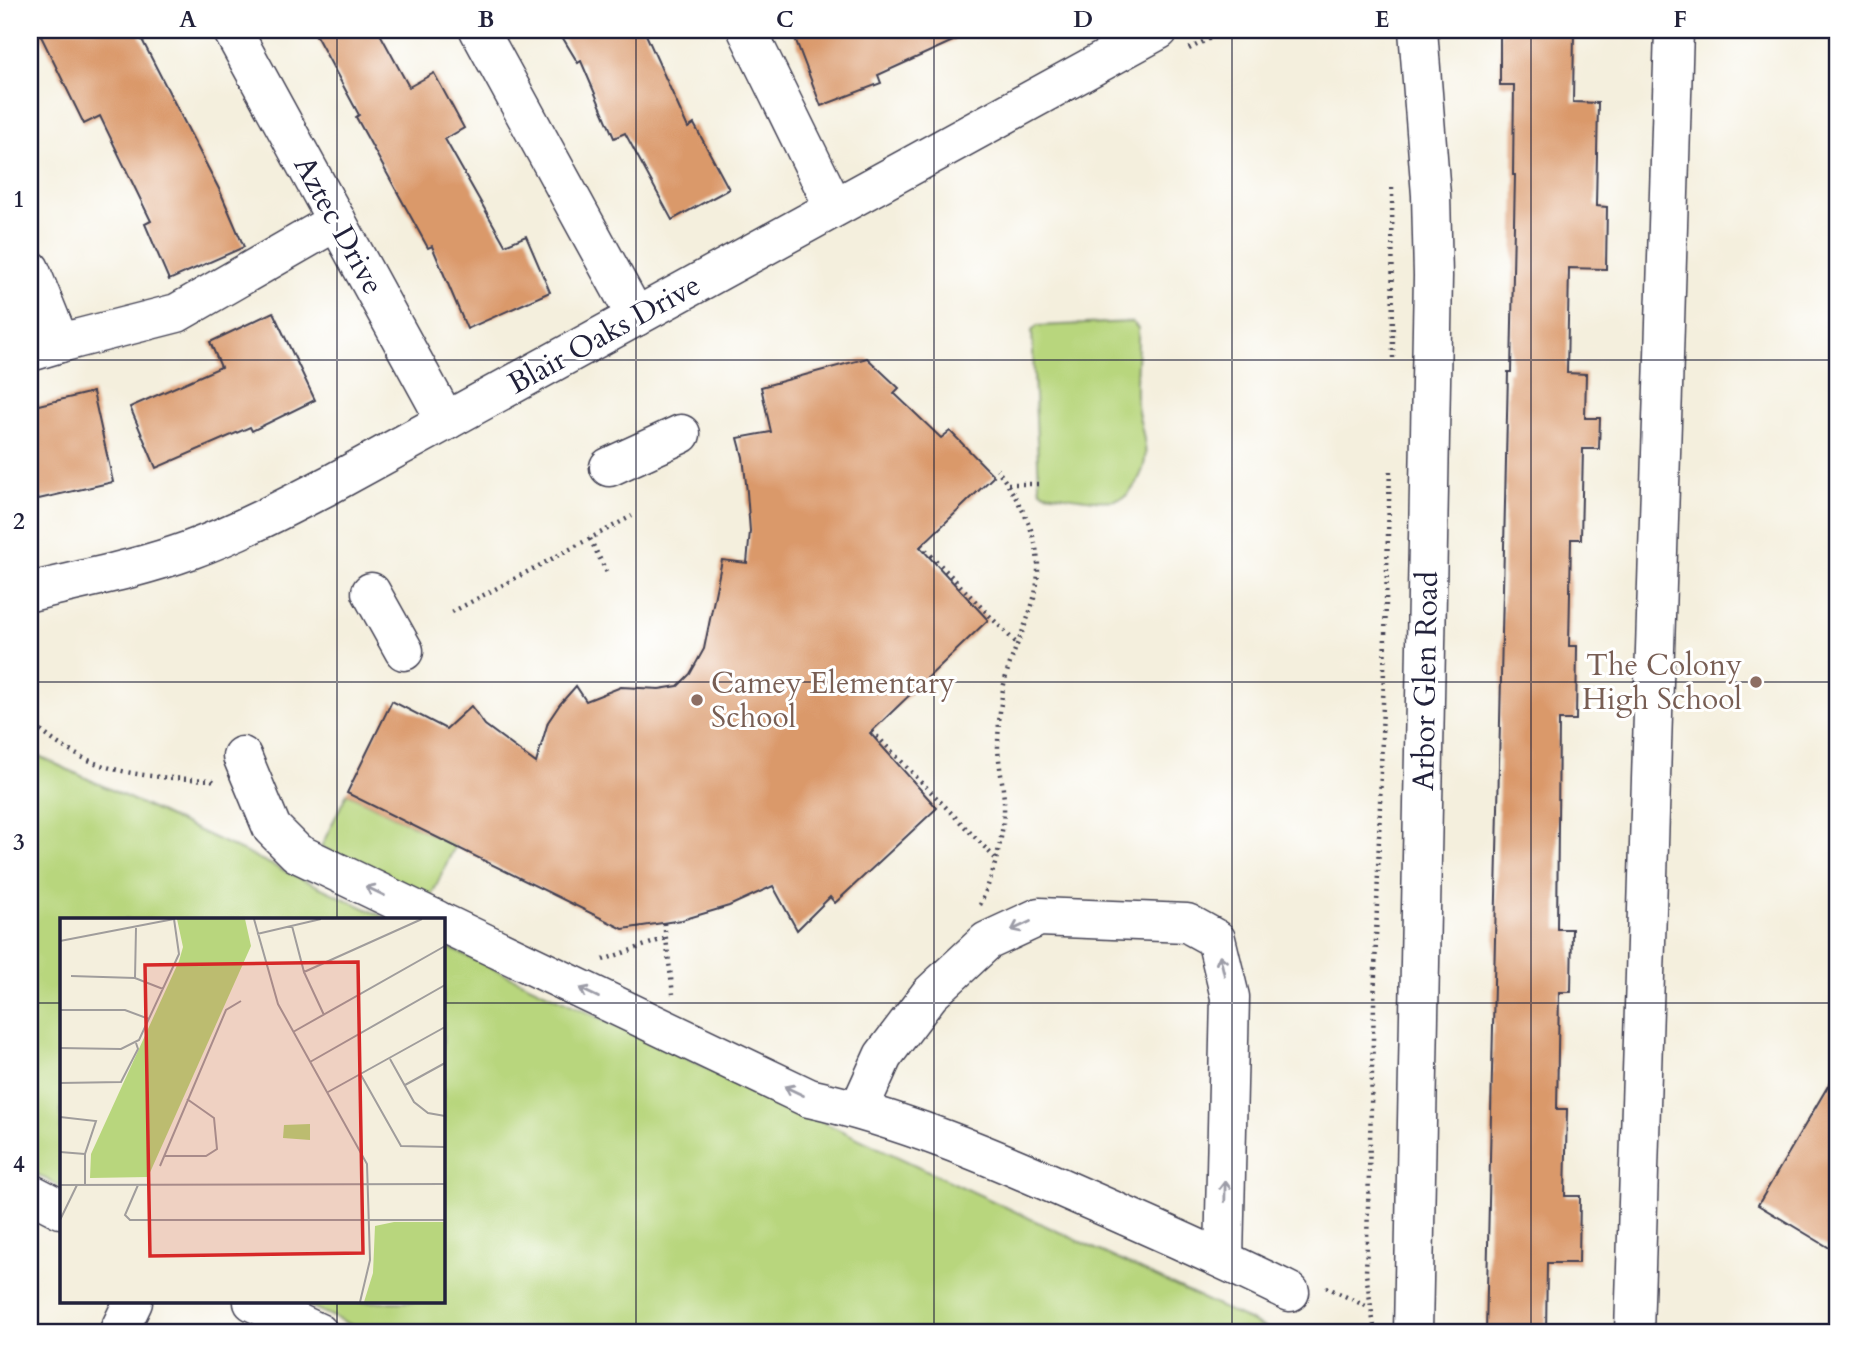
<svg xmlns="http://www.w3.org/2000/svg" width="1868" height="1363" viewBox="0 0 1868 1363" font-family="Cardo,serif">
<style>
.green{fill:#b8d67d;stroke:#6d7c5c;stroke-width:2}
.building{fill:#da996b}
.lines{fill:none;stroke-linecap:round;stroke-linejoin:round}
.minor-casing{stroke:#424153;stroke-width:41}
.path{stroke:#424153;stroke-width:4.5;stroke-dasharray:2 5;stroke-linecap:butt}
.minor{stroke:#fff;stroke-width:38}
.oneway{stroke:#9c9ca7}
.grid{fill:none;stroke:#22223b;stroke-width:2;stroke-opacity:0.55}
.education-dot{fill:#8d6e63;stroke:#fff;stroke-width:2.5}
.labels{text-anchor:middle;stroke-width:6;stroke-linejoin:round;paint-order:stroke}
.street-label{font-size:30px;fill:#22223b;stroke:#fff}
.education-label{font-size:30px;fill:#785e54;stroke:#fff;text-anchor:end}
.inset-road{fill:none;stroke:#a09d9c;stroke-width:2}
.view{fill:#d62828;fill-opacity:0.15;stroke:#d62828;stroke-width:3.5}
.inset-edge{fill:none;stroke:#22223b;stroke-width:3.5}
.neatline{fill:none;stroke:#22223b;stroke-width:2.5}
.grid-label{font-size:23px;text-anchor:middle;font-weight:bold;fill:#22223b}
</style>
<rect width="100%" height="100%" fill="#fff"/>
<filter id="ink" filterUnits="userSpaceOnUse"><feTurbulence type="fractalNoise" baseFrequency=".0143" numOctaves="2"/><feDisplacementMap in="SourceGraphic" scale="14" xChannelSelector="R" yChannelSelector="G"/><feConvolveMatrix kernelMatrix="1 2 1 2 8 2 1 2 1" color-interpolation-filters="sRGB"/></filter>
<filter id="wash" filterUnits="userSpaceOnUse"><feTurbulence type="fractalNoise" baseFrequency=".00686" numOctaves="4" result="noise"/><feDisplacementMap in="SourceGraphic" scale="28" xChannelSelector="R" yChannelSelector="G"/><feGaussianBlur stdDeviation="1.57" result="paint"/><feColorMatrix in="noise" values="0 0 0 0 0 0 0 0 0 0 0 0 0 0 0 0 0 1.4 0 .05"/><feComposite in="paint" operator="in"/></filter>
<g filter="url(#wash)">
<rect width="100%" height="100%" fill="#f4efdd"/>
<!-- green -->
<g class="green">
<path d="M1132 322 1138 328C1139 351 1135 374 1136 397 1138 430 1157 453 1135 485 1132 490 1126 497 1120 499 1101 504 1065 495 1045 493L1040 489 1039 484 1032 331 1037 326Z"/>
<polygon points="30,752 390,920 61,920 61,1187 30,1171"/>
<polygon points="347,793 455,846 429,901 321,847"/>
<polygon points="443,945 1276,1333 368,1333 302,1302 443,1302"/>
</g>
<g id="blocks">
<!-- building -->
<g class="building">
<polygon points="38,30 137,30 220,191 244,247 169,280 145,224 151,221 100,116 84,124"/>
<polygon points="313,30 378,30 409,87 434,73 464,128 445,139 505,245 526,236 550,292 467,329 432,246 428,248 356,117 359,115"/>
<polygon points="558,30 644,30 688,128 694,124 729,189 672,220 625,133 614,138 581,61 578,63"/>
<polygon points="792,30 977,30 878,75 881,83 821,106"/>
<polygon points="1500,30 1574,30 1573,102 1598,103 1596,206 1607,207 1606,269 1569,268 1567,373 1586,374 1585,418 1600,418 1599,449 1583,449 1581,539 1571,539 1569,646 1577,646 1576,720 1559,720 1557,929 1572,929 1571,992 1559,992 1557,1109 1567,1109 1565,1196 1580,1196 1579,1263 1547,1263 1546,1333 1486,1333 1508,372 1511,372 1515,175 1513,175 1514,85 1500,85"/>
<polygon points="273,312 315,400 252,431 250,427 156,468 130,407 221,367 210,342"/>
<polygon points="867,358 899,388 894,393 941,438 950,431 994,476 920,547 988,620 870,733 937,808 835,903 830,897 797,930 773,886 729,906 682,920 623,929 347,793 392,701 446,729 471,706 485,725 536,763 548,722 560,704 576,686 586,701 621,687 659,689 678,686 690,674 704,649 722,560 747,563 750,531 747,492 743,457 738,438 771,432 761,387"/>
<polygon points="93,392 113,482 30,501 30,407"/>
<polygon points="1838,1069 1838,1253 1758,1205"/>
</g>
</g>
</g>
<g filter="url(#ink)">
<use href="#blocks" fill-opacity="0" stroke="#424153" stroke-width="2"/>
<g class="lines">
<!-- minor casing -->
<g class="minor-casing">
<g id="minor">
<polyline points="232,30 446,421"/>
<polyline points="479,30 636,317"/>
<polyline points="747,30 834,207"/>
<polyline points="30,269 60,343 30,352"/>
<polyline points="60,343 177,313 337,221"/>
<polyline points="609,467 681,434"/>
<path d="M30 592C84 579 138 569 190 550 239 532 285 508 331 484L1159 30"/>
<polyline points="371,592 404,651"/>
<polyline points="242,756 272,828 297,853 437,920"/>
<path d="M443 923 809 1098C903 1119 990 1156 1078 1195 1149 1226 1220 1257 1290 1292"/>
<polyline points="859,1109 883,1056 930,994 987,941 1039,917 1187,923 1216,939 1230,997 1224,1259"/>
<polyline points="30,1193 61,1209"/>
<polyline points="253,1302 319,1333"/>
<polyline points="118,1333 133,1302"/>
<polyline points="1413,1333 1433,276 1431,195 1418,30"/>
<polyline points="1634,1333 1674,30"/>
</g>
</g>
<!-- path -->
<g class="path">
<polyline points="1189,49 1226,30"/>
<polyline points="1392,188 1393,358"/>
<polyline points="1008,484 1039,484"/>
<polyline points="590,539 607,573"/>
<polyline points="921,545 1017,644"/>
<polyline points="452,612 632,516"/>
<path d="M30 722C41 731 53 741 65 748 110 776 160 778 212 780L215 783"/>
<polyline points="872,731 995,858"/>
<path d="M980 905C993 876 1002 844 1004 812 1005 790 999 769 998 748 998 728 1000 708 1003 689 1011 646 1039 610 1038 566 1037 529 1017 498 997 469"/>
<polyline points="664,923 673,994"/>
<polyline points="603,960 666,938"/>
<polyline points="1326,1287 1370,1308"/>
<polyline points="1375,1333 1366,1274 1390,468"/>
</g>
<!-- minor -->
<use href="#minor" class="minor"/>
</g>
<!-- one-way arrows -->
<defs><path id="oneway-shaft" d="M-6 0H5M1.5-3L5.5 0L1.5 3" fill="none" stroke-width="1.6" stroke-linecap="round" stroke-linejoin="round" transform="scale(1.75)"/></defs>
<g class="oneway">
<use href="#oneway-shaft" transform="translate(375 891) rotate(-154)"/>
<use href="#oneway-shaft" transform="translate(1021 926) rotate(155)"/>
<use href="#oneway-shaft" transform="translate(1222 965) rotate(-103)"/>
<use href="#oneway-shaft" transform="translate(589 993) rotate(-154)"/>
<use href="#oneway-shaft" transform="translate(794 1091) rotate(-154)"/>
<use href="#oneway-shaft" transform="translate(1225 1191) rotate(-89)"/>
</g>
</g>
<!-- grid -->
<path class="grid" d="M337 30V920M636 30V1333M934 30V1333M1232 30V1333M1531 30V1333M30 360H1838M30 682H1838M30 1003H61M443 1003H1838M337 1302V1333"/>
<!-- markers -->
<g class="education-dot">
<circle cx="1756" cy="682" r="7"/>
<circle cx="697" cy="700" r="7"/>
</g>
<g class="labels">
<!-- street labels -->
<g class="street-label">
<text transform="translate(339 225) rotate(61)" y="10">Aztec Drive</text>
<text transform="translate(604 334) rotate(-29)" y="10">Blair Oaks Drive</text>
<text transform="translate(1425 681) rotate(-89)" y="10">Arbor Glen Road</text>
</g>
<!-- education labels -->
<g class="education-label">
<text x="1742" y="675">The Colony<tspan x="1742" dy="34">High School</tspan></text>
<text x="711" y="693" text-anchor="start">Camey Elementary<tspan x="711" dy="34">School</tspan></text>
</g>
</g>
<!-- overview -->
<g transform="translate(60 918)">
<rect width="385" height="385" fill="#f4efdd"/>
<path d="M117 1H185L191 28 88 259 30 260 31 236 119 43 123 29ZM250 206V222L223 220 224 207ZM334 304H385V384H304L313 355 315 308Z" fill="#b8d67d"/>
<path class="inset-road" d="M194 1 218 86 307 246 310 342 300 384M232 8 244 54 362 1M197 16 261 1M0 23 114 1M244 54 264 97M11 58 75 60 103 71M75 60 76 10M0 92H65L89 101M233 114 385 28M0 130 61 131 79 122 119 36 114 1M330 141 354 184 368 195 385 198M250 144 385 67M301 157 341 228 385 229M0 165 61 164 78 131 76 125M345 167 385 145M268 174 385 109M0 199 36 203 25 236V267M0 234 25 236M105 238H146L157 231 154 200 127 181M100 248 166 92 181 83M0 267 385 266M78 267 65 297 70 302H385M0 302 17 267"/>
<path class="view" d="M298 44 303 335 90 338 85 47Z"/>
<rect width="385" height="385" class="inset-edge"/>
</g>
<!-- margin -->
<rect width="1868" height="1363" fill="none" stroke="#fff" stroke-width="77"/>
<rect x="38" y="38" width="1791" height="1286" class="neatline"/>
<g class="grid-label">
<text x="188" y="27">A</text>
<text x="486" y="27">B</text>
<text x="785" y="27">C</text>
<text x="1083" y="27">D</text>
<text x="1382" y="27">E</text>
<text x="1680" y="27">F</text>
<text x="19" y="207">1</text>
<text x="19" y="529">2</text>
<text x="19" y="850">3</text>
<text x="19" y="1172">4</text>
</g>
</svg>
